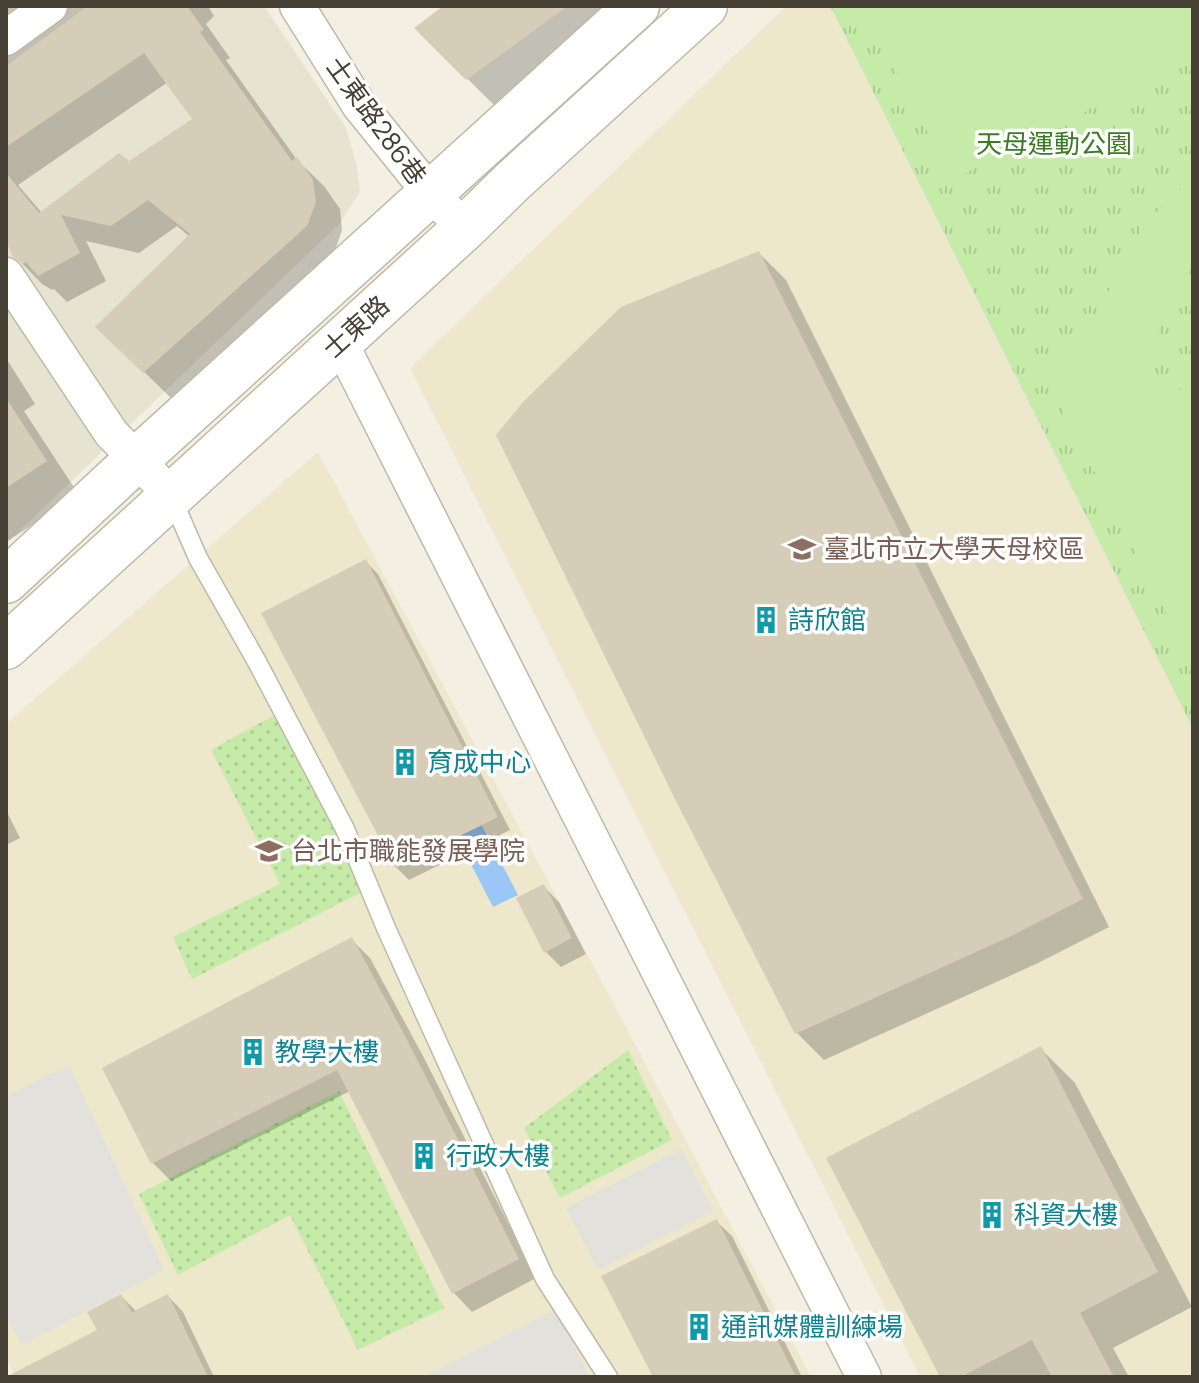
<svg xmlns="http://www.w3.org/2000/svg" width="1199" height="1383" viewBox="0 0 1199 1383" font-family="Manrope,'Noto Sans TC',sans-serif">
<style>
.residential{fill:#e7e3d1}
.education{fill:#ede7cc}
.grass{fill:url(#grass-tufts)}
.garden{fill:url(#garden-dots)}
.pitch{fill:#c6eba8}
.parking{fill:#e3e1dc}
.water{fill:#9ac7f5}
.shadow{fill:#0003;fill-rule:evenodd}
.building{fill:#d5cdb8}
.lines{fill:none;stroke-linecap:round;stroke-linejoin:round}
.service-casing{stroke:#bfb9a5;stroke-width:21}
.minor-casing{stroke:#bfb9a5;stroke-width:37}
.tertiary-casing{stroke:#bfb9a5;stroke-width:47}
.service{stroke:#fff;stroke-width:18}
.minor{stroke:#fff;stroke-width:34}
.tertiary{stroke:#fff;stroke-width:44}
.labels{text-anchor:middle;stroke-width:7;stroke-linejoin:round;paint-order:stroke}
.street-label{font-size:26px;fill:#454033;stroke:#fff}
.park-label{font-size:26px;fill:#3b7b22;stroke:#fff}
.education-label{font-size:26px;fill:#785e54;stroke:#fff;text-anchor:start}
.culture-label{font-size:26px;fill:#0d838f;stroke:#fff;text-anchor:start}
</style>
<defs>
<pattern id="grass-tufts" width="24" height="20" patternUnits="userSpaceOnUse" patternTransform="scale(2)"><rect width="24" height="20" fill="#c6eba8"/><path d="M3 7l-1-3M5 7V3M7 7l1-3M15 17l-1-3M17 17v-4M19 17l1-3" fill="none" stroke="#abcb91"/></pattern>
<pattern id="garden-dots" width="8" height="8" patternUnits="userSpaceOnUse" patternTransform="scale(2)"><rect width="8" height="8" fill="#c6eba8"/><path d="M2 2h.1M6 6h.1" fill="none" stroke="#abcb91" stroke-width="1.8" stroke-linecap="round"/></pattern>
</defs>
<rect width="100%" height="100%" fill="#f3f0e3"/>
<!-- residential -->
<polygon class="residential" points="86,6 264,6 346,128 357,167 360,192 340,223 6,544 6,66"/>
<!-- education -->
<g class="education">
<polygon points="786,6 830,6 1193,729 1193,1377 920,1377 410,368"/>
<polygon points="318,452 600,978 811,1377 16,1377 6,1359 6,724"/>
</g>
<!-- grass -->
<polygon class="grass" points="830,6 1193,6 1193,729"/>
<!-- garden -->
<g class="garden">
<polygon points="276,714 366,890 192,979 173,937 280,884 211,750"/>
<polygon points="628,1050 672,1140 560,1198 524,1128"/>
<polygon points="339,1091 444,1308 358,1350 290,1215 178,1275 139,1194"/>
</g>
<!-- pitch -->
<g class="pitch">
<polygon points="863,6 1193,6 1193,56 952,180"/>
<path d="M1193 177V263L1177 287 1163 315 1155 344 1150 374V404L1193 383V666L1039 362 1094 335C1115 264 1136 226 1193 177Z"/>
</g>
<!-- parking -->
<g class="parking">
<polygon points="69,1065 164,1270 22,1345 6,1316 6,1096"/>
<polygon points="681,1149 713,1211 598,1270 566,1208"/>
<polygon points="555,1310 590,1377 422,1377"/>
</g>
<!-- water -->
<polygon class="water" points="481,824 518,895 493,907 457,837"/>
<!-- shadow -->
<g class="shadow">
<path d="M6 6H208L214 16 206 24 230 58 226 60 297 160 324 186 340 209 342 230 334 254 172 399 98 327 190 237 177 226 139 253 86 241 106 281 67 302 54 289 52 290 42 284 14 255 6 235ZM168 82 195 119 129 164 42 213 18 185Z"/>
<polygon points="446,6 627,6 495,106 417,29"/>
<polygon points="759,253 786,280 1109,927 1036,964 824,1060 797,1033"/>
<polygon points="6,358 35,404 24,411 79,495 6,542"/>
<polygon points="365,561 378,574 510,830 409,880 396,867"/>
<polygon points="6,810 20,838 6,845"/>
<polygon points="543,886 559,902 586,954 561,967 546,952"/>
<polygon points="352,940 370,958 423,1056 536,1278 472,1312 454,1293 350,1091 171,1181 153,1163"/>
<polygon points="1040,1048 1075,1083 1192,1307 1113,1348 1129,1377 943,1377"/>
<polygon points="716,1221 732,1236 802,1377 655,1377"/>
<polygon points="121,1296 137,1312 168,1296 183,1312 214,1377 47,1377 100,1331"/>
</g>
<!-- building -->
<g class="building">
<polygon points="87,6 187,6 204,30 200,32 292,161 297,157 313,180 316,202 307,226 143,373 95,327 190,234 148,200 111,226 61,215 80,253 38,276 26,262 23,264 12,256 6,240 6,173 39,213 119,153 129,161 192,119 144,53 6,147 6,66"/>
<polygon points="443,6 568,6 466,80 414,28"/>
<polygon points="759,251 1083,899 1009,937 795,1034 678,805 496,435 524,401 621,307"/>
<polygon points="6,398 47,461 6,488"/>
<polygon points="366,559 498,817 395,868 261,613"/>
<polygon points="544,884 572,938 544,953 516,898"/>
<polygon points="352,937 405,1036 519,1259 452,1294 337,1070 151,1164 102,1068"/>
<polygon points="1041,1046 1158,1272 1080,1313 1114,1377 1052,1377 1032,1340 961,1377 940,1377 826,1158"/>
<polygon points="717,1219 796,1377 653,1377 601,1276"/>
<polygon points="121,1294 132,1312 168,1294 208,1377 6,1377 97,1330 87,1312"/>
</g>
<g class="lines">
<!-- service casing -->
<g class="service-casing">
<polyline id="service" points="171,496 198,558 256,660 345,829 386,928 545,1279 608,1377"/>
</g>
<!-- minor casing -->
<g class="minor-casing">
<g id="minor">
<polyline points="297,6 359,105 431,194 465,228"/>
<polyline points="6,38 50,6"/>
<polyline points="6,275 111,433 171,495"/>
<polyline points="340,342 864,1377"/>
</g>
</g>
<!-- tertiary casing -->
<g class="tertiary-casing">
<g id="tertiary">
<polyline points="6,581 122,473 637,6"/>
<polyline points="6,647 465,228 512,182 705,6"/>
</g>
</g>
<!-- service -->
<use href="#service" class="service"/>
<!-- minor -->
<use href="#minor" class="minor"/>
<!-- tertiary -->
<use href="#tertiary" class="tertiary"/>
</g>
<!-- icons -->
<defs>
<g id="university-bare" transform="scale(2.16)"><path d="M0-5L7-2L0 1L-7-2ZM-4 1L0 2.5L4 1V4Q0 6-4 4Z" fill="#8d6e63" stroke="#fff" stroke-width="2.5" paint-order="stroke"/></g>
<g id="building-bare" transform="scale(2.16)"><path d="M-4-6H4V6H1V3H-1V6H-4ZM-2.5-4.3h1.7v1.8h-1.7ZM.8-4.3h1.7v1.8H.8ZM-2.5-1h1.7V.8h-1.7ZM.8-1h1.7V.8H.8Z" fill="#0f9aa8" stroke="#fff" stroke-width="2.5" paint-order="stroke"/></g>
<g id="school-bare" transform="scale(2.16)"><path d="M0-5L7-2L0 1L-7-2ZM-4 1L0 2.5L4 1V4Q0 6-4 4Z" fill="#8d6e63" stroke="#fff" stroke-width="2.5" paint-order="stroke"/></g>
</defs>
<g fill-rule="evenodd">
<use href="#university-bare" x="802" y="549"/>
<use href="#building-bare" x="766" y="620"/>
<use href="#building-bare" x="405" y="762"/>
<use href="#school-bare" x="269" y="851"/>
<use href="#building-bare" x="253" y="1052"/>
<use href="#building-bare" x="424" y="1156"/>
<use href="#building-bare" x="992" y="1215"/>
<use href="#building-bare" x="699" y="1327"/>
</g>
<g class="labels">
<!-- street labels -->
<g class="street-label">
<text transform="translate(376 121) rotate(54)" y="9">士東路286巷</text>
<text transform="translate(356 327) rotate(-42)" y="9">士東路</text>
</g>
<!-- park labels -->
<g class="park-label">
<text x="1054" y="153">天母運動公園</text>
</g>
<!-- education labels -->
<g class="education-label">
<text x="824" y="558">臺北市立大學天母校區</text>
<text x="291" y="860">台北市職能發展學院</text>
</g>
<!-- culture labels -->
<g class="culture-label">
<text x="788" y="629">詩欣館</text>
<text x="427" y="771">育成中心</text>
<text x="275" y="1061">教學大樓</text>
<text x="446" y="1165">行政大樓</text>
<text x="1014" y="1224">科資大樓</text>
<text x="721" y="1336">通訊媒體訓練場</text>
</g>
</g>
<!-- border -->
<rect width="1199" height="1383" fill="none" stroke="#454033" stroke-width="16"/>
</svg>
